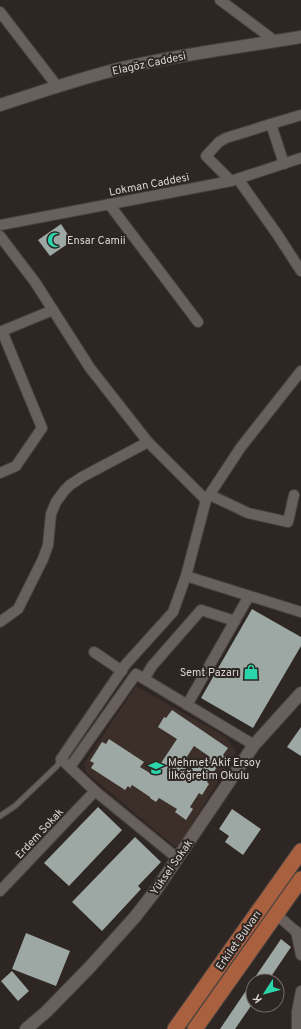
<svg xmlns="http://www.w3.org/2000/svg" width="301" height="1029" viewBox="0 0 301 1029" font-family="Overpass,sans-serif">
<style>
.built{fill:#3c2e29}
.building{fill:#9da7a3;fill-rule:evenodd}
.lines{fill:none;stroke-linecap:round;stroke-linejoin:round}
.service-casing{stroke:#484240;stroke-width:7}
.minor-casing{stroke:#484240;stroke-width:12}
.tertiary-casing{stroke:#484240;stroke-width:14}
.primary-casing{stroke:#484240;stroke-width:17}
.service{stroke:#68605c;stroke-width:5}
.minor{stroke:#68605c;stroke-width:10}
.tertiary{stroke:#68605c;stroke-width:12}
.primary{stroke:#a9603f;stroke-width:15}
.labels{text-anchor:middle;stroke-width:4;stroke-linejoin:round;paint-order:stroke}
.street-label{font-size:11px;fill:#dad5d3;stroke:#2d2623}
.poi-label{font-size:11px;fill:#dad5d3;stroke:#2d2623;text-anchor:start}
</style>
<rect width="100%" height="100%" fill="#2d2623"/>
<!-- built -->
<polygon class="built" points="136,686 226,737 236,752 179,845 176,846 174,846 86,772 84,764"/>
<!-- building -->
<g class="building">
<polygon points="61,224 72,241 50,256 38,240"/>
<polygon points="252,609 301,637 301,646 253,728 201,698"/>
<path d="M172 710 228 748 223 755 226 758 219 768 217 767 207 782 209 784 202 795 199 793 190 807 193 809 186 820 175 812 177 809 159 798 156 802 150 798V797L132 785 130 788 128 786 125 790 91 768 94 763 90 761 102 742 106 744 109 739 144 762 140 767 153 775 177 739 158 727 164 717 166 718ZM194 746 210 757 203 769 186 758Z"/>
<polygon points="301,727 301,756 287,747"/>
<polygon points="98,807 122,830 69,886 44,863"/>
<polygon points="232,809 261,829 243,855 225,842 229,836 219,829"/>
<polygon points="135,837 161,862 138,886 141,889 102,931 72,902"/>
<polygon points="26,933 70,951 56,986 12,969"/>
<polygon points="281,939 291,947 268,981 253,981 253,1003 235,1029 220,1029"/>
<polygon points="12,971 29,991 18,1001 1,981"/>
</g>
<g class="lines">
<!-- service casing -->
<g class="service-casing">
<polyline id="service" points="0,816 15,806 57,766 61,759"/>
</g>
<!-- minor casing -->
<g class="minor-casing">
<g id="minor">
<polyline points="220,0 275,41"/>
<polyline points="0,12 57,86"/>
<polyline points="284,164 271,124 301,115"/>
<polyline points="238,179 277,234 301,271"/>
<polyline points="231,181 206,156 219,142 226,138 271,124"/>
<polyline points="109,204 198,322"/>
<polyline points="0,225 231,181 301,158"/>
<polyline points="0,236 35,282 90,368 148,442 206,500"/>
<polyline points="0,332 53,310"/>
<polyline points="0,473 16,466 42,428 2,331"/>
<polyline points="210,495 248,513 288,522 294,495"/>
<polyline points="186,576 301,612"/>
<polyline points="0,622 18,609 43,559 48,545 51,514 56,502 64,491 70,485 82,477 148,442"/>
<polyline points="94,652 122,671"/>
<polyline points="144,679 152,666 201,610 235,621"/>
<polyline points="187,705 249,596"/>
<polyline points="70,767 136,674 254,745"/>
<polyline points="177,858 95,791 61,759 126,664 173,612 186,576 206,500 241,447 301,371"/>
<polyline points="0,891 95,791"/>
<polyline points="276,914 301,936"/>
<polyline points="296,931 301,955"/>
<polyline points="297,1012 301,991"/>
<polyline points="297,1029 297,1012 301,1007"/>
</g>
</g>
<!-- tertiary casing -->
<g class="tertiary-casing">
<g id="tertiary">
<path d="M0 105C40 92 81 78 122 68 181 54 241 47 301 37"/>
<polyline points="26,1029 46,1012 89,968 135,917 156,890 254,745 301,693"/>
</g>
</g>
<!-- primary casing -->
<g class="primary-casing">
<g id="primary">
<polyline points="175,1029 301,851"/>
<polyline points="195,1029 301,879"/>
</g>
</g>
<!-- service -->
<use href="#service" class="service"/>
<!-- minor -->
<use href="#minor" class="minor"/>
<!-- tertiary -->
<use href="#tertiary" class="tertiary"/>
<!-- primary -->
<use href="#primary" class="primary"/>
</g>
<!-- icons -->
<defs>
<g id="mosque-bare" transform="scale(1.2)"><path d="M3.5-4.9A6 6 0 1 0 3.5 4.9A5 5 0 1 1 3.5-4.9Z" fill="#2ad5ac" stroke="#2d2623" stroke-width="2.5" paint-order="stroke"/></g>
<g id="shop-bare" transform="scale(1.2)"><path d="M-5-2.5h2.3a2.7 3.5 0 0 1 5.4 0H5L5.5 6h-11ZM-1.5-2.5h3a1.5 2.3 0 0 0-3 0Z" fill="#2ad5ac" stroke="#2d2623" stroke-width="2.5" paint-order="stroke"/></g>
<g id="school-bare" transform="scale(1.2)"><path d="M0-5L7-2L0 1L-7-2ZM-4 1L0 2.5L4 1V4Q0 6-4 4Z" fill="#2ad5ac" stroke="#2d2623" stroke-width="2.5" paint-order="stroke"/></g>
</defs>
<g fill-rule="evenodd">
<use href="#mosque-bare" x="55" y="240"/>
<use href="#shop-bare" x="251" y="672"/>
<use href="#school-bare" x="156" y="768"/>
</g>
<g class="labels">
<!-- street labels -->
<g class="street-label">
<text transform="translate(149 63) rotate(-12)" y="4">Elagöz Caddesi</text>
<text transform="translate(149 184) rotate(-11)" y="4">Lokman Caddesi</text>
<text transform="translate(39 833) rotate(-47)" y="4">Erdem Sokak</text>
<text transform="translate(171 867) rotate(-55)" y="4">Yüksel Sokak</text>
<text transform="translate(238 940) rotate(-55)" y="4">Erkilet Bulvarı</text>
</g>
<!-- poi labels -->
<g class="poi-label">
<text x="67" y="244">Ensar Camii</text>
<text x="239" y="676" text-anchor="end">Semt Pazarı</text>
<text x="168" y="766">Mehmet Akif Ersoy<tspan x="168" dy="13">İlköğretim Okulu</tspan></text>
</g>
</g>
<!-- north arrow -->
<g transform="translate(265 993) rotate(234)"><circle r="19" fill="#2d2623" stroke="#726c69"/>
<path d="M0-3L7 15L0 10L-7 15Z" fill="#2ad5ac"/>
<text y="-6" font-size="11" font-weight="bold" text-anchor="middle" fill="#dad5d3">K</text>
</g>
</svg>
